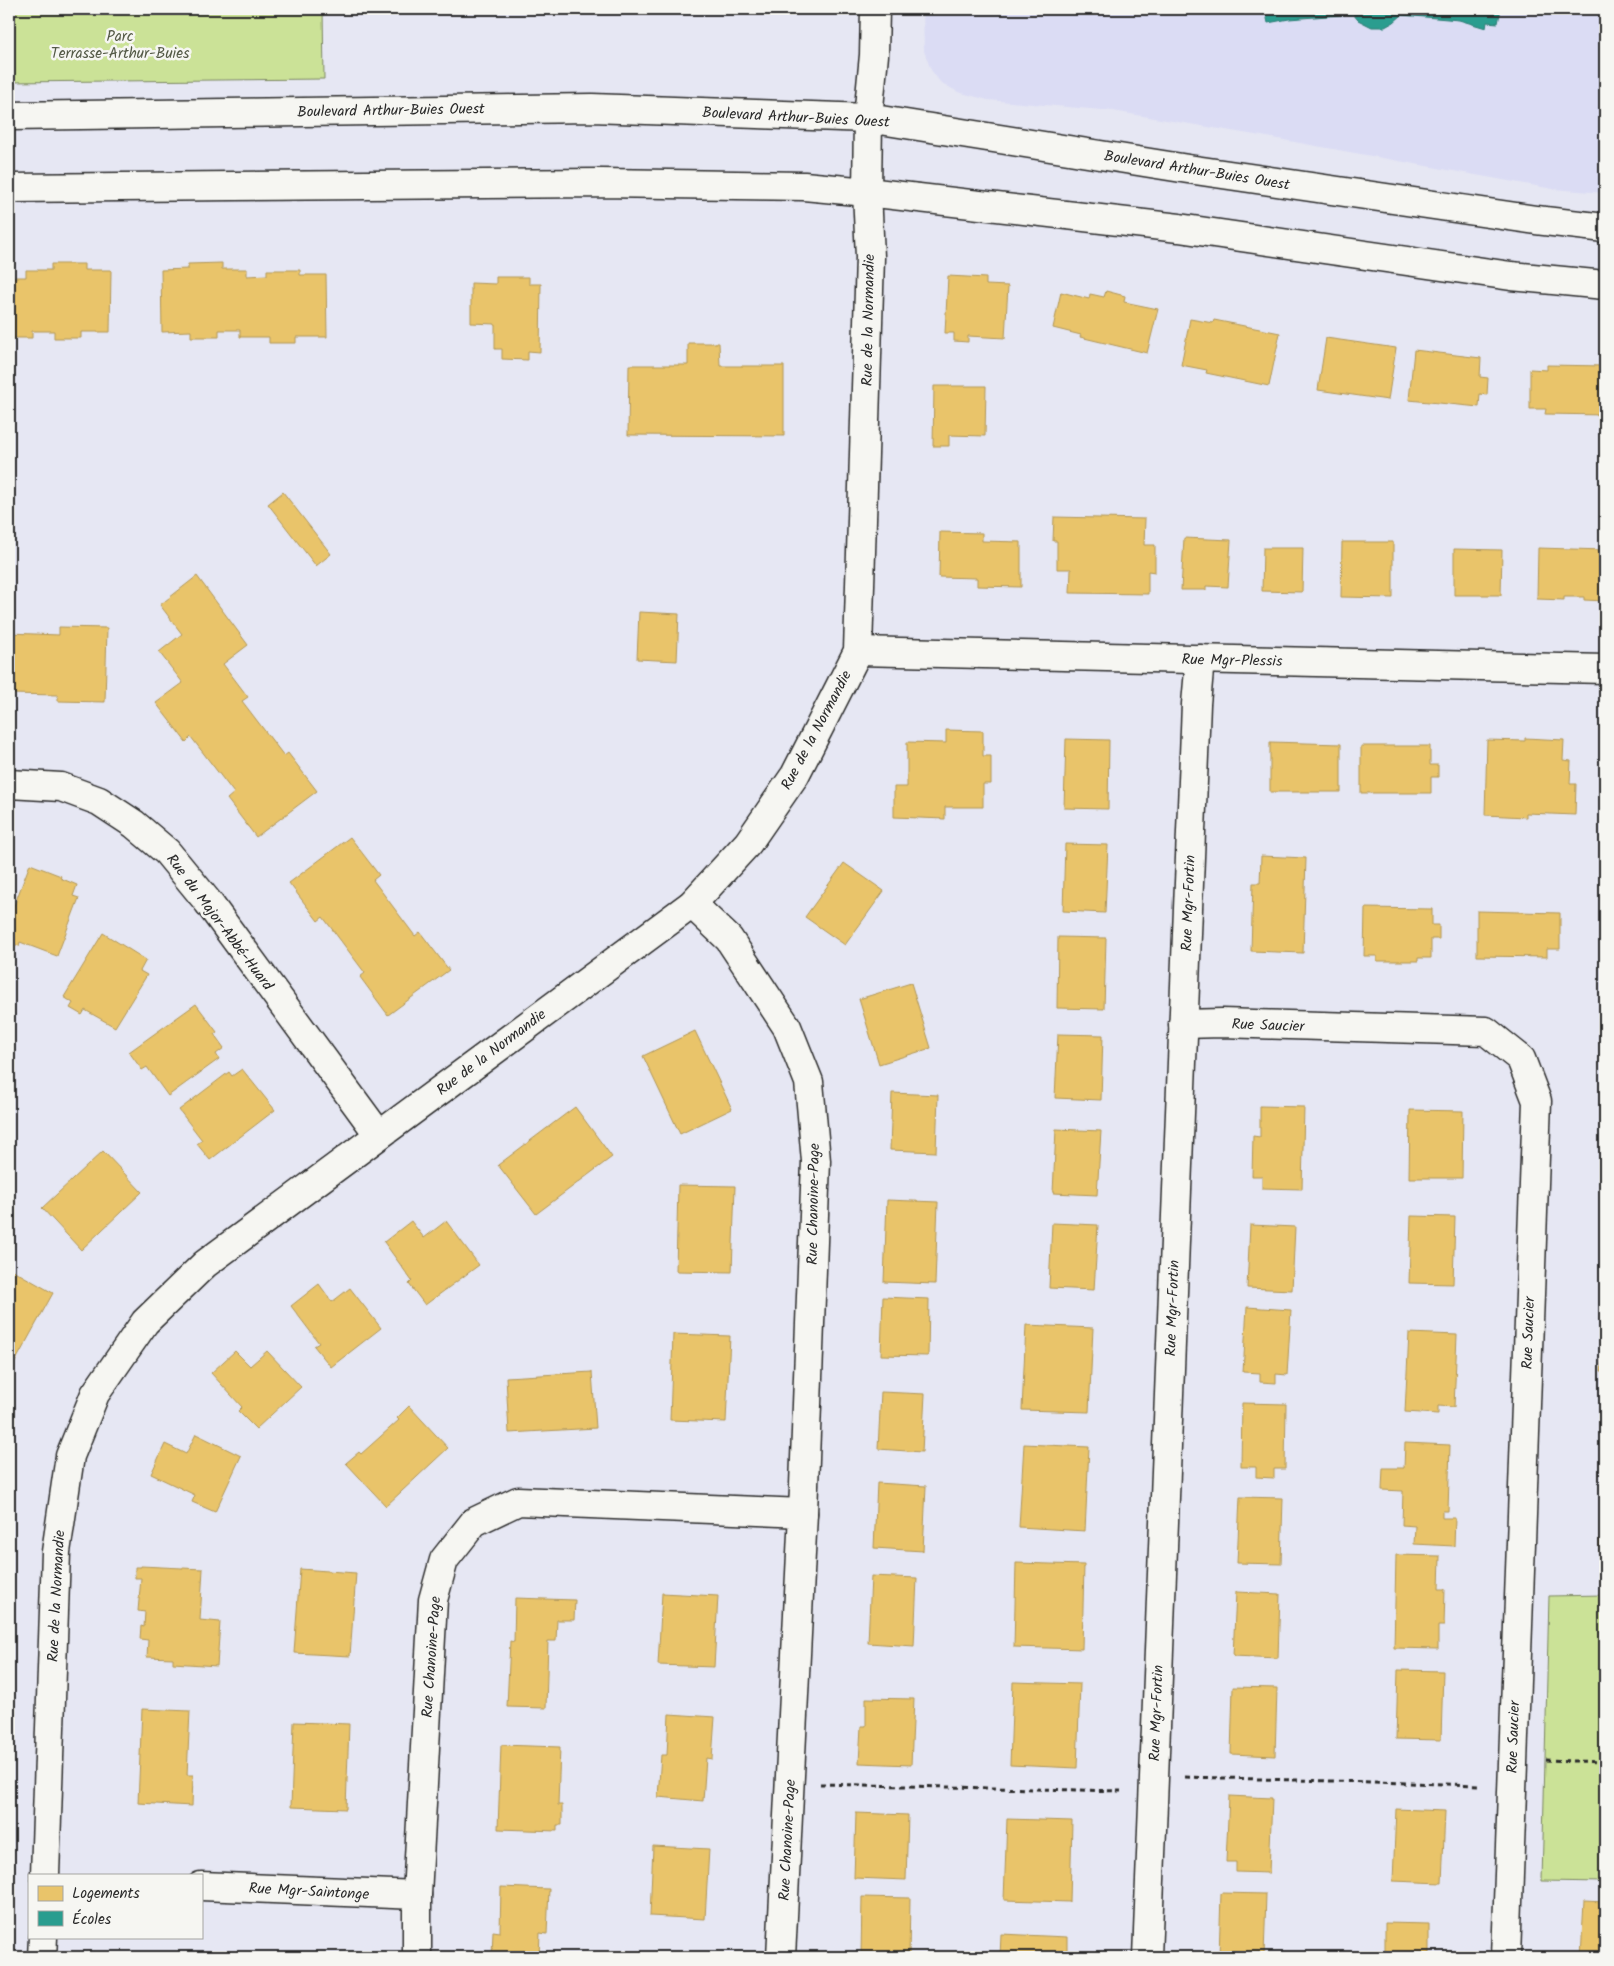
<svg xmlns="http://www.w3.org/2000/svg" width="1614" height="1966" viewBox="0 0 1614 1966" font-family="Kalam,sans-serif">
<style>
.built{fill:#dbdcf4}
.green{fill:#cbe297;stroke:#7b8661}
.homes{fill:#e9c46a;stroke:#b09657}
.schools{fill:#2a9d8f;stroke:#2a7b71}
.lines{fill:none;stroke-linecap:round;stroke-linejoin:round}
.minor-casing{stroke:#2b2b2b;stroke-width:31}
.tertiary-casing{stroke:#2b2b2b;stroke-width:31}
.path{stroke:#2b2b2b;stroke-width:3;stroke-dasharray:5 4;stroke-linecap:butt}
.minor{stroke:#f6f6f2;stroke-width:28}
.tertiary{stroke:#f6f6f2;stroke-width:28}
.labels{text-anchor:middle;stroke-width:5;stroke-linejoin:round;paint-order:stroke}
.park-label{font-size:15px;fill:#535946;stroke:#f6f6f2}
.street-label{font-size:15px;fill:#2b2b2b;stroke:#f6f6f2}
</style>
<rect width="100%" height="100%" fill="#e6e7f3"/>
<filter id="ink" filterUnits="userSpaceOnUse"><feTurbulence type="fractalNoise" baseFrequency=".02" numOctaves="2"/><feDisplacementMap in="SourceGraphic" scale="10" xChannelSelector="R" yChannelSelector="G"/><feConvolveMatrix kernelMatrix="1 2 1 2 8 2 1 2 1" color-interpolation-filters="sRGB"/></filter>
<g filter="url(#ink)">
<!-- built -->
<polygon class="built" points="923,9 1605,9 1605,193 1553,189 1267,137 1113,111 988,100 958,92 940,82 931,70 924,51"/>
<!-- green -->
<g class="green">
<polygon points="9,9 323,9 324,79 9,82"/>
<polygon points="1605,1595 1605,1882 1542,1881 1549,1596"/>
</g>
<!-- homes -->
<g class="homes">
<polygon points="222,263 222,269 247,269 247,276 267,275 267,270 300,270 300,275 326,275 327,337 296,337 296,343 269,343 269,337 240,337 240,330 219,330 219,337 191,337 191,331 162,332 161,270 188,269 188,264"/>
<polygon points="51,264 84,264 84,270 111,270 110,332 81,332 81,338 54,338 54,331 32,331 32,338 9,338 9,277 26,277 26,270 51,270"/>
<polygon points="948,276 986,278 986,285 1008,286 1005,338 968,336 968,342 954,341 954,333 945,333"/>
<polygon points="496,277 529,277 529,284 541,284 540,352 528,351 528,360 502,359 502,349 495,349 495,324 471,323 471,283 496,284"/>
<polygon points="1106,291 1125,296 1124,302 1158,309 1147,353 1080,337 1081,335 1053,328 1061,292 1089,299 1090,294 1104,297"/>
<polygon points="1190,319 1213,323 1214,320 1280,333 1269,386 1206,373 1207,370 1181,365"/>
<polygon points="1326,338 1396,348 1388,400 1318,390"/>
<polygon points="688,343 719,343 720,366 784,366 784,436 628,435 629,365 688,365"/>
<polygon points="1414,350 1481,358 1480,377 1488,378 1487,395 1480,394 1479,407 1409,400"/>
<polygon points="1547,365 1605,366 1605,415 1545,414 1546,409 1530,409 1530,369 1547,370"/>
<polygon points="934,386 986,386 985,436 949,435 949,446 933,446"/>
<polygon points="283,492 331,554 316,566 268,504"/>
<polygon points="1054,517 1145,519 1144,545 1155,545 1155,572 1148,571 1148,594 1070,593 1071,569 1057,569 1057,541 1053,541"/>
<polygon points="940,532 982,533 982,541 1021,542 1021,587 977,586 977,578 939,577"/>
<polygon points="1184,538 1231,540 1228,587 1206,586 1206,590 1181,590"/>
<polygon points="1342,542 1393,542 1393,598 1341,597"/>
<polygon points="1263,548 1303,548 1302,592 1262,591"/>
<polygon points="1538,548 1605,550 1605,601 1584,600 1584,597 1564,597 1564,600 1537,599"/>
<polygon points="1454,549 1502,550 1501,595 1454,595"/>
<polygon points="197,576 248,645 223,664 248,697 242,701 284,756 288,753 317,791 256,837 227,799 234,793 191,737 186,742 156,703 183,683 159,652 182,634 160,605"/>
<polygon points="639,612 679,614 677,661 637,659"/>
<polygon points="59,627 107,628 105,702 58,701 58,695 9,694 9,633 59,635"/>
<polygon points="946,730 983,731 983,756 991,756 991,784 983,784 983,807 945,807 945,819 894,817 894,787 907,787 907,742 946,743"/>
<polygon points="1525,738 1564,740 1563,760 1571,761 1570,784 1576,784 1575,815 1526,813 1526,817 1485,815 1487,740 1525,741"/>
<polygon points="1066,739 1109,740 1108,809 1064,808"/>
<polygon points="1270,742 1341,744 1341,792 1270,792"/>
<polygon points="1361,746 1430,746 1430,765 1438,765 1438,777 1431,777 1431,793 1361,793"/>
<polygon points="350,837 379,875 373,880 415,936 420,932 449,970 388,1015 360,977 365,973 323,917 318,921 289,883"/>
<polygon points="1065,844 1108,845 1105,913 1063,911"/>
<polygon points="1261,856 1306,858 1303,953 1251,951 1253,883 1260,883"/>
<polygon points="844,863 884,891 845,945 805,917"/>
<polygon points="30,864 61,876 60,878 77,885 73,896 79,898 57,956 20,942 19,946 9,942 9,919"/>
<polygon points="1365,908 1432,909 1432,925 1439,925 1439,939 1431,939 1431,958 1418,958 1418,961 1377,961 1377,956 1364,956"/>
<polygon points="1477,911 1560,913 1560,949 1547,949 1547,957 1477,956"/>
<polygon points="103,933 146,960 140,971 147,975 115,1027 85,1010 82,1015 70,1008 73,1003 64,997"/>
<polygon points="1058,937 1106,938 1104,1009 1057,1008"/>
<polygon points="911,983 931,1048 879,1064 859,999"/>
<polygon points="196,1004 217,1032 214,1034 224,1048 216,1054 219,1059 168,1096 147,1067 142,1070 129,1052"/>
<polygon points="695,1031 732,1109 680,1134 643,1056"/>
<polygon points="1058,1034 1103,1035 1101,1100 1055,1098"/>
<polygon points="242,1069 275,1110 210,1160 197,1144 202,1140 179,1110 229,1072 232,1076"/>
<polygon points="892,1093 938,1095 936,1152 890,1150"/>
<polygon points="1260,1106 1304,1107 1302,1189 1262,1188 1262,1176 1252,1176 1253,1136 1260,1137"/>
<polygon points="575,1107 612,1157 536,1214 498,1165"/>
<polygon points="1410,1110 1463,1111 1462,1178 1409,1178"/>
<polygon points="1056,1129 1101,1131 1097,1195 1053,1193"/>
<polygon points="103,1151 142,1192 81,1250 42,1208"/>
<rect x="1604" y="1151" width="1" height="30"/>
<polygon points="678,1185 735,1186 732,1272 676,1271"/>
<polygon points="887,1200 938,1202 935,1284 884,1282"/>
<polygon points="1411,1216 1455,1217 1453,1284 1409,1283"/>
<polygon points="411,1221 424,1238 446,1221 479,1265 425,1305 409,1284 412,1281 384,1242"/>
<polygon points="1052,1223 1098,1225 1094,1290 1049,1288"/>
<polygon points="1250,1225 1295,1227 1292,1290 1247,1288"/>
<rect x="1601" y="1246" width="4" height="31"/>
<polygon points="9,1268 53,1293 9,1373"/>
<polygon points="319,1284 332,1302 350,1288 381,1328 331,1367 314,1346 319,1343 291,1306"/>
<polygon points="883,1297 929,1299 928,1356 881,1355"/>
<polygon points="1604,1306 1605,1306 1605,1371 1601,1371"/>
<polygon points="1247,1307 1291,1310 1287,1375 1276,1374 1276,1383 1260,1382 1260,1373 1243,1372"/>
<polygon points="1026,1325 1093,1328 1089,1412 1022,1410"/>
<polygon points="1409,1333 1457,1335 1454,1407 1438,1406 1438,1414 1405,1412"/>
<polygon points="673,1334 730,1336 726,1422 670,1420"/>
<polygon points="235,1351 250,1366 267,1351 301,1387 256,1429 238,1411 242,1407 211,1373"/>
<polygon points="592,1372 596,1428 509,1433 506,1377"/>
<polygon points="881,1392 925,1394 922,1452 878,1449"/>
<polygon points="1603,1402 1605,1402 1605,1466 1601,1466"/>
<polygon points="1242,1403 1286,1404 1285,1469 1274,1469 1274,1478 1256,1477 1256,1467 1241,1467"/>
<polygon points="409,1406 448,1448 386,1506 346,1463 359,1452 361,1454 399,1420 397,1418"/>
<polygon points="196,1434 241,1456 215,1512 192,1502 195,1495 151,1474 165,1444 186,1454"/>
<polygon points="1405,1443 1450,1445 1448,1511 1442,1511 1442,1518 1455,1518 1454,1546 1414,1544 1415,1526 1402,1525 1403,1491 1382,1490 1383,1468 1404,1468"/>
<polygon points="1024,1444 1089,1447 1085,1531 1019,1527"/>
<polygon points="877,1483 926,1486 923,1551 874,1548"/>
<polygon points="1601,1496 1605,1496 1605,1561 1599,1561"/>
<polygon points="1240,1497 1283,1498 1281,1564 1237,1563"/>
<polygon points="1396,1555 1440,1556 1439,1589 1445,1589 1444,1626 1438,1626 1438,1649 1394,1648"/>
<polygon points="1016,1563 1084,1565 1082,1649 1014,1647"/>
<polygon points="141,1566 203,1569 200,1620 220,1622 217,1666 173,1663 173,1658 147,1657 148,1640 140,1639 141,1626 144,1627 145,1612 138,1611 141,1578 135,1578 135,1567 141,1567"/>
<polygon points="300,1569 356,1573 350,1656 294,1653"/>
<polygon points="871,1576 917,1578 914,1646 868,1643"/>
<polygon points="1236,1592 1280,1594 1278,1658 1233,1656"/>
<polygon points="662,1593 718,1596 714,1667 658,1665"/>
<polygon points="515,1598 575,1600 574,1620 557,1620 556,1641 548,1641 546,1708 507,1707 510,1641 514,1642"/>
<polygon points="1398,1670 1443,1671 1441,1740 1396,1739"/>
<polygon points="1013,1682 1080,1684 1077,1768 1010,1765"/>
<polygon points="1233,1687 1277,1688 1275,1756 1231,1754"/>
<polygon points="866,1698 914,1699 911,1765 859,1763 861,1726 866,1726"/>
<polygon points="142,1709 190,1711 187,1775 193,1775 192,1806 138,1803"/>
<polygon points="669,1714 715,1717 712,1759 706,1758 703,1801 658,1797 661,1755 667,1755"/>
<polygon points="294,1722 349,1724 346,1809 291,1807"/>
<polygon points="501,1745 560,1747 558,1805 562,1805 562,1825 557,1825 557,1831 498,1829"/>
<polygon points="1229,1796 1272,1798 1269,1873 1236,1872 1236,1862 1226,1862"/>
<polygon points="1396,1809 1445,1811 1442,1883 1393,1881"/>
<polygon points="856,1813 908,1815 906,1880 854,1878"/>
<polygon points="1007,1819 1072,1821 1070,1902 1004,1900"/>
<polygon points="653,1846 709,1849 705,1919 650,1916"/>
<polygon points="501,1887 549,1889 547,1934 540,1933 539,1957 492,1957 493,1931 500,1932"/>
<polygon points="1221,1893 1266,1894 1264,1957 1219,1957"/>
<polygon points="862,1897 910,1898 909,1957 861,1957"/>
<polygon points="1584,1901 1605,1902 1605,1957 1581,1957"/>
<polygon points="1385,1923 1429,1924 1429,1956 1435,1956 1435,1957 1385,1957"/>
<polygon points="1001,1934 1067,1937 1067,1957 1000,1957"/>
<polygon points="167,1955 198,1956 198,1957 167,1957"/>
</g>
<!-- schools -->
<polygon class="schools" points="1265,9 1501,9 1498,23 1487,22 1486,28 1459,20 1402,15 1394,22 1385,27 1372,27 1358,20 1353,14 1289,19 1268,23"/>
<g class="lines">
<!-- minor casing -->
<g class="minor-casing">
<g id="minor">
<polyline points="858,651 1605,669"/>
<polyline points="9,784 61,787 99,801 134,824 167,852 208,902 379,1135"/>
<polyline points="692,904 729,939 787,1027 809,1082 816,1161 803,1513 781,1957"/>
<polyline points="1183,1024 1222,1023 1486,1031 1521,1059 1537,1101 1506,1957"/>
<polyline points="45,1875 56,1552 70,1456 95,1394 145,1322 205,1264 692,904 748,843 795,775 858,651 870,257 867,192 868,118 874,55 875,9"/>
<polyline points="201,1886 417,1895"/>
<polyline points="42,1957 43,1937"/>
<polyline points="417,1957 417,1895 433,1600 444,1560 474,1522 518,1501 803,1513"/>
<polyline points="1147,1957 1196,704 1200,659"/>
</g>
</g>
<!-- tertiary casing -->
<g class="tertiary-casing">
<g id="tertiary">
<polyline points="9,116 592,108 868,118 1188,169 1536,220 1605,228"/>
<polyline points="9,188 601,183 804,186 867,192 1179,228 1511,276 1605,285"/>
</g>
</g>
<!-- path -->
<g class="path">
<polyline points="1545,1760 1605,1762"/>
<polyline points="1185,1777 1481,1785"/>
<polyline points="820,1784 1121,1791"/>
</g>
<!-- minor -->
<use href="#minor" class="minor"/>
<!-- tertiary -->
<use href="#tertiary" class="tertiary"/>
</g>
</g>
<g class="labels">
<!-- park labels -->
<g class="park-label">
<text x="120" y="41">Parc<tspan x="120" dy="17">Terrasse-Arthur-Buies</tspan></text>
</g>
<!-- street labels -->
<g class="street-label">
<text transform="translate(391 110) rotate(-1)" y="5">Boulevard Arthur-Buies Ouest</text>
<text transform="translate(796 117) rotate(3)" y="5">Boulevard Arthur-Buies Ouest</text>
<text transform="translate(1197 170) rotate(9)" y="5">Boulevard Arthur-Buies Ouest</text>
<text transform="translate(868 320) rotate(-89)" y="5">Rue de la Normandie</text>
<text transform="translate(1232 660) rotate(1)" y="5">Rue Mgr-Plessis</text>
<text transform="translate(816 730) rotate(-62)" y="5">Rue de la Normandie</text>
<text transform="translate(1188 903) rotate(-88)" y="5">Rue Mgr-Fortin</text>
<text transform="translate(220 922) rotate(53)" y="5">Rue du Major-Abbé-Huard</text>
<text transform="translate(1268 1025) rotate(2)" y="5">Rue Saucier</text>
<text transform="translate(491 1052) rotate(-37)" y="5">Rue de la Normandie</text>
<text transform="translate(813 1204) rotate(-89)" y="5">Rue Chanoine-Page</text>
<text transform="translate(1172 1308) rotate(-88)" y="5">Rue Mgr-Fortin</text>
<text transform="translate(1528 1333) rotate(-88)" y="5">Rue Saucier</text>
<text transform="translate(56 1596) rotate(-87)" y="5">Rue de la Normandie</text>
<text transform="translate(431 1657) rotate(-86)" y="5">Rue Chanoine-Page</text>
<text transform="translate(1156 1713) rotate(-88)" y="5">Rue Mgr-Fortin</text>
<text transform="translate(1513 1737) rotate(-88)" y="5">Rue Saucier</text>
<text transform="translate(787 1840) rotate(-87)" y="5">Rue Chanoine-Page</text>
<text transform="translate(309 1891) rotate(3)" y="5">Rue Mgr-Saintonge</text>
</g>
</g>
<!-- margin -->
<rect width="1614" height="1966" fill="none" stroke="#f6f6f2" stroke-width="30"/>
<rect x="15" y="15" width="1584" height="1936" fill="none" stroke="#2b2b2b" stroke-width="2" filter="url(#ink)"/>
<!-- legend -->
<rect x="28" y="1874" width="175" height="65" fill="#f6f6f2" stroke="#a5a5a2"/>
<rect x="38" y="1886" width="25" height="15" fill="#e9c46a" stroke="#a5a5a2"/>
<text x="72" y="1898" font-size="15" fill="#2b2b2b">Logements</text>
<rect x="38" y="1911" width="25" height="15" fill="#2a9d8f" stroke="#a5a5a2"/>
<text x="72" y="1924" font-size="15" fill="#2b2b2b">Écoles</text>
</svg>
